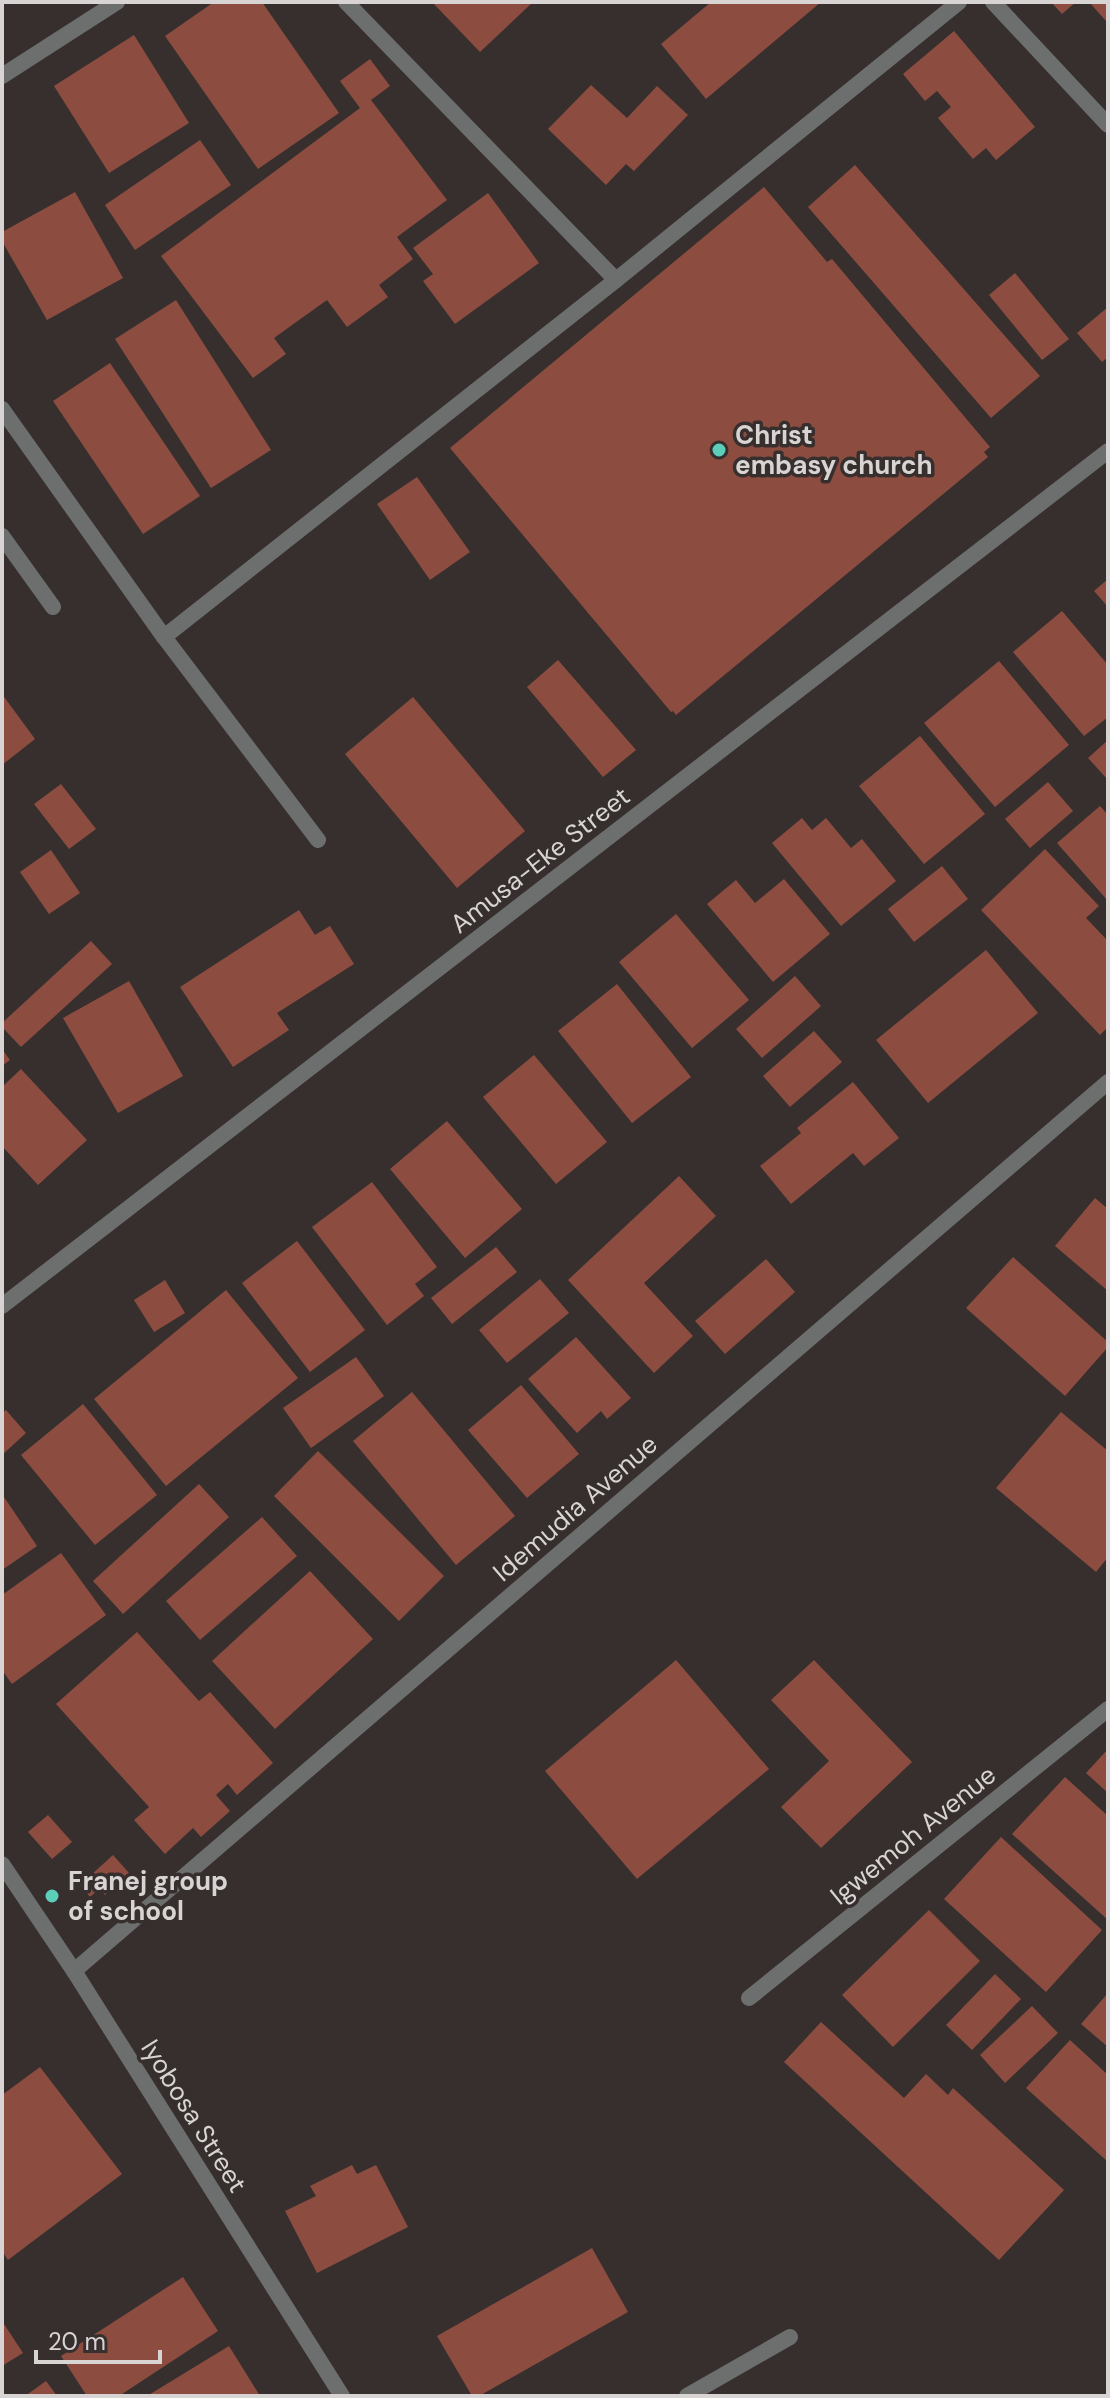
<svg xmlns="http://www.w3.org/2000/svg" width="1110" height="2398" viewBox="0 0 1110 2398" font-family="'DM Sans',sans-serif">
<style>
.building{fill:#8c4d40}
.lines{fill:none;stroke-linecap:round;stroke-linejoin:round}
.lane{stroke:#6c6f6e;stroke-width:16}
.street{stroke:#6c6f6e;stroke-width:16}
.poi-dot{fill:#5cceba;stroke:#362f2e;stroke-width:3}
.labels{text-anchor:middle;stroke-width:7;stroke-linejoin:round;paint-order:stroke}
.poi-label{font-size:26px;font-weight:bold;fill:#d8d4d3;stroke:#362f2e;text-anchor:start}
.street-label{font-size:26px;fill:#d8d4d3;stroke:#362f2e}
</style>
<rect width="100%" height="100%" fill="#362f2e"/>
<!-- building -->
<g class="building">
<polygon points="214,2 262,2 339,113 258,169 165,36"/>
<polygon points="432,2 533,2 480,52"/>
<polygon points="711,2 821,2 706,99 661,44"/>
<polygon points="1051,2 1076,2 1062,14"/>
<polygon points="1089,2 1108,2 1108,19 1106,21"/>
<polygon points="954,31 1035,127 996,160 986,148 973,159 938,118 951,107 937,91 925,101 903,74"/>
<polygon points="134,35 189,123 109,173 54,86"/>
<polygon points="370,59 390,86 371,100 447,200 397,237 413,259 379,285 388,297 347,327 327,300 274,338 286,354 253,378 161,256 360,108 340,81"/>
<polygon points="591,85 627,118 657,86 688,115 634,171 626,164 606,185 548,129"/>
<polygon points="200,140 231,185 135,250 105,205"/>
<polygon points="855,165 1040,376 991,418 808,207"/>
<polygon points="764,187 827,262 832,259 990,447 984,452 988,457 676,715 673,711 671,712 450,448"/>
<polygon points="75,192 123,278 47,320 2,241 2,232"/>
<polygon points="488,193 539,263 455,324 423,281 433,274 413,248"/>
<polygon points="1015,273 1069,339 1042,360 989,295"/>
<polygon points="176,300 271,450 211,488 115,339"/>
<polygon points="1108,307 1108,357 1102,362 1077,333"/>
<polygon points="110,363 200,496 143,534 53,401"/>
<polygon points="417,477 470,552 430,580 377,504"/>
<polygon points="1108,579 1108,607 1094,591"/>
<polygon points="1062,611 1108,665 1108,717 1084,736 1013,652"/>
<polygon points="558,660 636,750 603,777 527,687"/>
<polygon points="999,661 1069,745 995,807 924,723"/>
<polygon points="2,694 35,739 2,765"/>
<polygon points="413,697 525,831 457,888 345,754"/>
<polygon points="920,736 985,814 924,864 859,786"/>
<polygon points="1108,740 1108,780 1088,758"/>
<polygon points="1048,782 1073,811 1030,848 1005,819"/>
<polygon points="61,784 96,829 69,849 34,804"/>
<polygon points="1100,806 1108,815 1108,901 1057,843"/>
<polygon points="802,818 812,830 826,818 851,848 862,839 896,881 841,926 772,843"/>
<polygon points="1045,849 1099,906 1086,918 1108,941 1108,1027 1100,1035 981,910"/>
<polygon points="51,850 80,893 49,914 20,872"/>
<polygon points="942,866 968,899 914,942 888,909"/>
<polygon points="784,879 830,934 773,982 707,904 736,880 755,903"/>
<polygon points="299,910 315,935 330,926 354,964 277,1013 289,1030 233,1067 180,987"/>
<polygon points="676,914 749,1000 692,1048 619,962"/>
<polygon points="91,941 112,964 21,1047 2,1027 2,1023"/>
<polygon points="986,950 1038,1013 928,1103 876,1040"/>
<polygon points="795,976 821,1006 762,1058 736,1029"/>
<polygon points="129,981 183,1076 118,1113 63,1018"/>
<polygon points="617,984 691,1077 632,1123 558,1031"/>
<polygon points="814,1031 842,1062 790,1107 763,1076"/>
<polygon points="2,1049 10,1060 2,1066"/>
<polygon points="534,1055 607,1142 556,1184 483,1097"/>
<polygon points="21,1069 87,1140 38,1185 2,1146 2,1087"/>
<polygon points="853,1082 899,1138 864,1166 853,1153 791,1204 760,1166 801,1133 797,1128"/>
<polygon points="447,1121 522,1209 465,1258 390,1169"/>
<polygon points="679,1176 716,1216 644,1283 693,1336 654,1373 568,1280"/>
<polygon points="372,1182 437,1267 415,1284 424,1296 387,1325 312,1227"/>
<polygon points="1095,1198 1108,1209 1108,1291 1055,1246"/>
<polygon points="297,1241 365,1330 310,1372 242,1283"/>
<polygon points="496,1247 517,1272 452,1324 431,1298"/>
<polygon points="1013,1257 1108,1342 1108,1347 1065,1396 966,1308"/>
<polygon points="766,1259 795,1292 725,1354 695,1321"/>
<polygon points="540,1279 569,1313 507,1363 479,1330"/>
<polygon points="165,1280 185,1313 154,1332 134,1300"/>
<polygon points="226,1290 298,1378 166,1486 94,1399"/>
<polygon points="576,1337 631,1398 607,1419 601,1411 577,1433 528,1379"/>
<polygon points="356,1357 384,1396 311,1448 283,1408"/>
<polygon points="521,1385 579,1454 527,1498 468,1430"/>
<polygon points="412,1392 515,1516 456,1565 353,1441"/>
<polygon points="83,1404 157,1495 95,1545 21,1455"/>
<polygon points="6,1410 26,1433 2,1455 2,1413"/>
<polygon points="1061,1412 1108,1451 1108,1557 1096,1572 996,1488"/>
<polygon points="318,1451 444,1576 399,1621 274,1496"/>
<polygon points="199,1484 229,1517 123,1614 93,1581"/>
<polygon points="2,1494 37,1546 2,1570"/>
<polygon points="262,1517 297,1556 200,1640 166,1601"/>
<polygon points="61,1553 106,1615 12,1684 2,1670 2,1595"/>
<polygon points="310,1571 373,1639 275,1729 212,1661"/>
<polygon points="137,1632 199,1701 210,1692 273,1763 237,1795 228,1784 216,1795 230,1811 201,1837 193,1828 165,1854 134,1820 149,1807 56,1704"/>
<polygon points="676,1660 769,1769 637,1879 545,1771"/>
<polygon points="814,1660 912,1762 821,1848 781,1807 829,1761 771,1700"/>
<polygon points="1108,1749 1108,1793 1086,1773"/>
<polygon points="1065,1777 1108,1816 1108,1920 1012,1834"/>
<polygon points="48,1815 72,1842 52,1859 28,1832"/>
<polygon points="1001,1837 1102,1930 1046,1992 944,1899"/>
<polygon points="113,1855 129,1873 105,1895 99,1889 90,1897 80,1885"/>
<polygon points="929,1910 980,1961 893,2047 842,1995"/>
<polygon points="995,1974 1021,1999 972,2050 946,2025"/>
<polygon points="1108,1993 1108,2047 1081,2024"/>
<polygon points="1032,2006 1058,2033 1005,2083 980,2055"/>
<polygon points="821,2022 904,2098 926,2074 948,2095 953,2088 1064,2190 999,2260 784,2062"/>
<polygon points="1070,2040 1108,2075 1108,2162 1026,2088"/>
<polygon points="40,2067 122,2174 8,2260 2,2251 2,2095"/>
<polygon points="352,2165 357,2174 376,2165 408,2227 317,2273 285,2211 316,2196 310,2186"/>
<polygon points="592,2248 628,2312 479,2396 472,2396 437,2336"/>
<polygon points="183,2277 218,2331 119,2396 87,2396 61,2356"/>
<polygon points="2,2321 23,2353 2,2366"/>
<polygon points="229,2346 260,2396 147,2396"/>
<polygon points="46,2381 57,2396 25,2396"/>
</g>
<g class="lines">
<!-- lane -->
<g class="lane">
<polyline points="346,2 616,280"/>
<polyline points="2,76 117,2"/>
<polyline points="2,409 164,637 318,840"/>
<polyline points="2,536 53,607"/>
<polyline points="164,637 616,280 959,2"/>
</g>
<!-- street -->
<g class="street">
<polyline points="993,2 1108,125"/>
<polyline points="2,1306 1108,451"/>
<polyline points="2,1864 74,1971 342,2396"/>
<polyline points="74,1971 1108,1082"/>
<polyline points="749,1998 1108,1709"/>
<polyline points="687,2396 790,2337"/>
</g>
</g>
<!-- markers -->
<g class="poi-dot">
<circle cx="719" cy="450" r="8"/>
<circle cx="52" cy="1896" r="8"/>
</g>
<g class="labels">
<!-- poi labels -->
<g class="poi-label">
<text x="735" y="444">Christ<tspan x="735" dy="30">embasy church</tspan></text>
<text x="68" y="1890">Franej group<tspan x="68" dy="30">of school</tspan></text>
</g>
<!-- street labels -->
<g class="street-label">
<text transform="translate(540 860) rotate(-38)" y="9">Amusa-Eke Street</text>
<text transform="translate(575 1508) rotate(-41)" y="9">Idemudia Avenue</text>
<text transform="translate(913 1835) rotate(-39)" y="9">Igwemoh Avenue</text>
<text transform="translate(194 2116) rotate(58)" y="9">Iyobosa Street</text>
</g>
</g>
<!-- border -->
<rect width="1110" height="2398" fill="none" stroke="#d8d4d3" stroke-width="8"/>
<!-- scale -->
<path d="M36 2350v12h124v-12" fill="none" stroke="#d8d4d3" stroke-width="4"/>
<text x="48" y="2350" font-size="24" fill="#d8d4d3" stroke="#362f2e" stroke-width="6" paint-order="stroke">20 m</text>
</svg>
